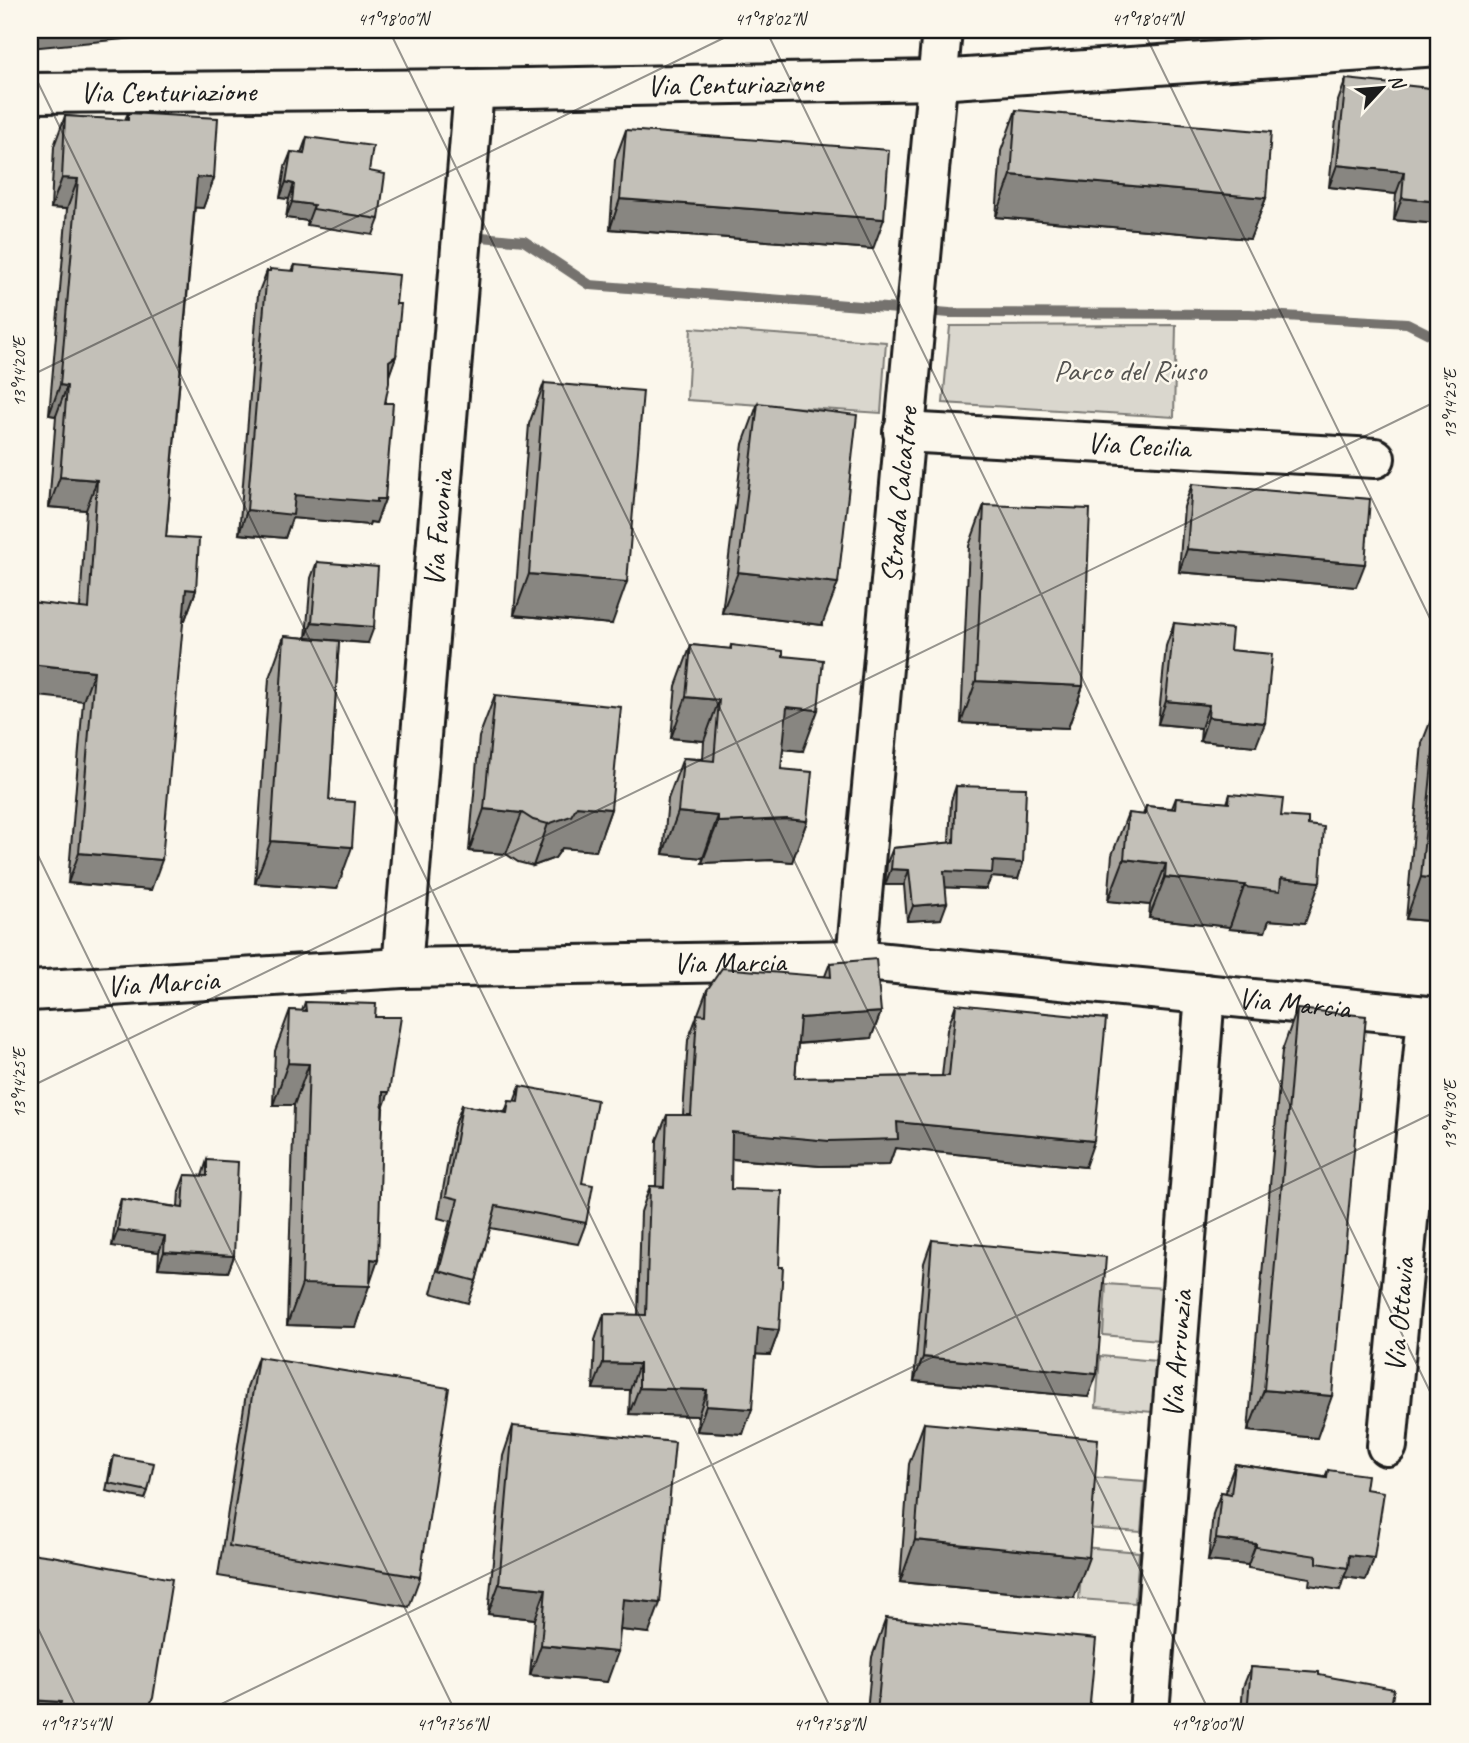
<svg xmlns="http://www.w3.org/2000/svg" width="1469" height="1743" viewBox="0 0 1469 1743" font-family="Caveat,sans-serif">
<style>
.green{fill:#dad7ce;stroke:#7b7a75;stroke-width:2}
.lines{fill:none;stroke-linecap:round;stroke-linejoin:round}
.stream{stroke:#74726e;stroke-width:10}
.street-casing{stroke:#1c1c1c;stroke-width:44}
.street{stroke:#fbf7ec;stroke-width:38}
.wall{fill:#a8a59e;stroke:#1c1c1c;stroke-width:2}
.shaded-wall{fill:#888681;stroke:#1c1c1c;stroke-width:2}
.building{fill:#c3c0b8;stroke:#1c1c1c;stroke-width:2}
.ticks{fill:none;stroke:#1c1c1c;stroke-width:2;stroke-opacity:0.45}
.labels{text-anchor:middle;stroke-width:5;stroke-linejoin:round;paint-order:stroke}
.street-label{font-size:30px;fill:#1c1c1c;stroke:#fbf7ec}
.park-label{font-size:30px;fill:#555451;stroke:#fbf7ec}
.neatline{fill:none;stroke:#1c1c1c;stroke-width:2.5}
.ticks-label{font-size:18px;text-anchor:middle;fill:#1c1c1c}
</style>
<rect width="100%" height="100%" fill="#fbf7ec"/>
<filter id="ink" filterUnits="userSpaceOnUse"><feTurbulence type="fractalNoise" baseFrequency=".0143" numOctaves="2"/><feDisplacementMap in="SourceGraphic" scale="14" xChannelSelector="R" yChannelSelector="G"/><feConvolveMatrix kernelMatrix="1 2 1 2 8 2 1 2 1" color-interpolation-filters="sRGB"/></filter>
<g filter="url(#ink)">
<!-- green -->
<g class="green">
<polygon points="1176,325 1174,417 943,403 950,326"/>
<polygon points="691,328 886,342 881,413 687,400"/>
<polygon points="1106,1284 1163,1288 1159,1340 1103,1335"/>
<polygon points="1100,1356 1156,1361 1152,1412 1096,1407"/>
<polygon points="1089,1477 1145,1481 1141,1532 1085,1528"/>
<polygon points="1083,1547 1139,1552 1135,1603 1079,1599"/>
</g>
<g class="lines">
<!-- stream -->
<polyline class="stream" points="482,237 524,241 590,285 950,313 1249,314 1407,323 1433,336"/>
<!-- street casing -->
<g class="street-casing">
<g id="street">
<path id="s1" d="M30 93 474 89 937 80 1439 46"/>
<path id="s2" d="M903 432 1375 458"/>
<path id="s3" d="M856 960 942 30"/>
<path id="s4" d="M402 968 474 89"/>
<path id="s5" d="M30 991 402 968 856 960 1427 1016 1387 1446"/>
<path id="s6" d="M1149 1713 1205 994"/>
</g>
</g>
<!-- street -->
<use href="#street" class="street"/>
</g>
<!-- wall -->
<g class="wall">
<polygon points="1346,79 1439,224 1394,220 1396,194 1329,187 1338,101"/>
<polygon points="1016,110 1266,198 1250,239 996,217 1001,151"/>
<polygon points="128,113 214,178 203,208 195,207 166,537 196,590 185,620 183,620 151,890 68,883 83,701 80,608 86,510 49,507 56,416 49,415 67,209 51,208 54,146 65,116 125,120"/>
<polygon points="626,130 873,249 610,229 615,160"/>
<polygon points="307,137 369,171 379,219 373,235 307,225 308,221 286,218 289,199 280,198 285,167 291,152 301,153"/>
<polygon points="295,265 396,304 396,356 389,374 385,403 385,499 376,523 370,522 369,525 292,518 285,538 239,534 258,294 267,271 292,271"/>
<polygon points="544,383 612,624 514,615 529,424"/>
<polygon points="758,403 822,625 722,613 743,444"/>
<polygon points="1192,484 1356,587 1179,572 1184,507"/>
<polygon points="984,505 1083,686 1068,728 961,723 969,546"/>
<polygon points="317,562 368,643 339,641 329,800 337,889 255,883 269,678 284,636 306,638 311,578"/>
<polygon points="1174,623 1230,650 1256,746 1200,741 1201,728 1158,724 1166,646"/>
<polygon points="691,645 730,649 731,645 783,656 803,751 783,749 781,769 807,821 792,862 771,860 702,863 703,858 663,854 668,799 683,758 703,759 704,741 671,738 676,686"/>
<polygon points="495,695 611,809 596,851 562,848 555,858 533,866 518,862 506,854 469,851 479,737"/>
<polygon points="1438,702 1439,702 1439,922 1406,919 1422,743"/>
<polygon points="956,786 1023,863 1018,879 991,877 986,889 945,887 941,919 907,921 904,885 885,885 887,863 893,848 949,843 951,801"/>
<polygon points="1230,794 1281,816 1305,923 1269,920 1265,932 1229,929 1230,927 1149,918 1150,905 1108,901 1112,855 1128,813 1143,815 1146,806 1172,808 1176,798 1227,803"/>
<polygon points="830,963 881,1012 871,1038 798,1044 795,1078 942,1076 947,1030 956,1004 1085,1167 895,1148 889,1165 820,1166 731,1159 731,1189 779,1267 779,1330 770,1355 756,1354 743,1434 697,1431 698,1416 629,1414 630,1390 593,1389 595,1340 604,1314 638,1315 641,1212 650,1186 656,1186 657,1140 667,1115 683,1115 688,1040 707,990 825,976"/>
<polygon points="305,1002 375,1017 383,1110 370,1282 355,1327 287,1325 294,1105 273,1105 275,1051 290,1010 302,1011"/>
<polygon points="1297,1009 1317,1438 1248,1431 1282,1051"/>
<polygon points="520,1086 582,1183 586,1223 578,1244 490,1228 476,1281 468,1303 431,1293 450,1221 438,1218 454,1127 462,1105 505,1112 509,1101 514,1102"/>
<polygon points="207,1160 234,1256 228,1272 158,1268 159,1252 112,1246 116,1215 121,1199 178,1207 179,1191 185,1175 202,1176"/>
<polygon points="932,1240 1088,1397 914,1381 924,1263"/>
<polygon points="258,1357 420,1577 409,1607 218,1576 247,1387"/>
<polygon points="924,1423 1074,1598 900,1582 909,1464"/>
<polygon points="513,1426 649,1633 620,1630 607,1682 530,1675 535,1619 488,1614 503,1456"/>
<polygon points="114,1456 148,1491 145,1499 106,1491 111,1464"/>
<polygon points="1235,1464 1325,1477 1328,1470 1365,1489 1374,1558 1366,1580 1344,1577 1340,1590 1309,1585 1310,1578 1248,1568 1248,1565 1208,1561 1213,1514 1221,1492 1226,1493 1227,1485"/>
<polygon points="886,1618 1089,1713 867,1713 872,1657"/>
<polygon points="1251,1667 1319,1675 1390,1713 1241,1713 1243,1687"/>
</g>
<!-- shaded-wall -->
<g class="shaded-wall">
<polygon points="30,30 188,30 187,33 30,48"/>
<polygon points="1337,165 1404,172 1396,194 1329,187"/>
<polygon points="1011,175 1266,198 1250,239 996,217"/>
<polygon points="197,177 214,178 203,208 186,207"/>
<polygon points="62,178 78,179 67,209 51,208"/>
<polygon points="286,182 294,184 289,199 280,198"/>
<polygon points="1402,198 1439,202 1439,224 1394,220"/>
<polygon points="620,199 884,219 873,249 610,229"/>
<polygon points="292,202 314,205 308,221 286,218"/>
<polygon points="396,356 388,379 389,361"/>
<polygon points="60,385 67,386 56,416 49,415"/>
<polygon points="60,477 97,480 86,510 49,507"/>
<polygon points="295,495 377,499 385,499 376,523 370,522 369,525 292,518 285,538 239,534 247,510"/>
<polygon points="1187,549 1365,564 1356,587 1179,572"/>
<polygon points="738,572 838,583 822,625 722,613"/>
<polygon points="529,574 627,582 612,624 514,615"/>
<polygon points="186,589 196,590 185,620 175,619"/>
<polygon points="312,622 374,627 368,643 306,638"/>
<polygon points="30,664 94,671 83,701 30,695"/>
<polygon points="976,681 1083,686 1068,728 961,723"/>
<polygon points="686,697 719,700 704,741 671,738"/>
<polygon points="1166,701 1209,705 1201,728 1158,724"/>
<polygon points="787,707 818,710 803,751 772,748"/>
<polygon points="1208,717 1265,723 1256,746 1200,741"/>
<polygon points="577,806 611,809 596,851 562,848 555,858 533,866 548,824"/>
<polygon points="484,809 522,813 506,854 469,851"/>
<polygon points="678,812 718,816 703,858 663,854"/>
<polygon points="787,819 807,821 792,862 771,860 702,863 718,822"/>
<polygon points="271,841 352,847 337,889 255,883"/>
<polygon points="79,853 162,860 151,890 68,883"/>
<polygon points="1124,859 1166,864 1150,905 1108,901"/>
<polygon points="993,861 1023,863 1018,879 991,877 986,889 938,887 944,871"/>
<polygon points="891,869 909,870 904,885 885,885"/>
<polygon points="1165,877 1245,885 1230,927 1149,918"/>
<polygon points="1421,877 1439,879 1439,922 1406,919"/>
<polygon points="1281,878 1320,882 1305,923 1269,920 1265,932 1229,929 1244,887"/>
<polygon points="947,903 941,919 907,921 913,906"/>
<polygon points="881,1012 871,1038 791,1044 800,1018"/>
<polygon points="288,1063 309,1064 294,1105 273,1105"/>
<polygon points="383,1092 389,1092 374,1134"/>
<polygon points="897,1122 1094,1141 1085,1167 895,1148 889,1165 820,1166 722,1158 732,1132"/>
<polygon points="118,1230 165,1236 159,1252 112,1246"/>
<polygon points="164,1252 234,1256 228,1272 158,1268"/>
<polygon points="371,1259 378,1260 355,1327 287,1325 302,1284"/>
<polygon points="758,1328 779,1330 770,1355 749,1354"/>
<polygon points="923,1357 1097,1374 1088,1397 914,1381"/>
<polygon points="603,1363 639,1364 630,1390 593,1389"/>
<polygon points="639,1388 707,1390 698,1416 629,1414"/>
<polygon points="1264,1390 1332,1396 1317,1438 1248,1431"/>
<polygon points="706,1406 752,1409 743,1434 697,1431"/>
<polygon points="1216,1539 1256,1544 1248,1565 1208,1561"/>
<polygon points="915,1540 1089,1557 1074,1598 900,1582"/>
<polygon points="1349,1555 1374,1558 1366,1580 1344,1577 1348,1568"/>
<polygon points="499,1584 546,1589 535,1619 488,1614"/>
<polygon points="623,1599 660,1603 649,1633 612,1629"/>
<polygon points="541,1645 618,1652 607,1682 530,1675"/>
<polygon points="30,1700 61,1702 57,1713 30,1713"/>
</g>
<!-- building -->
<g class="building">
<polygon points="1346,79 1439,89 1439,202 1402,198 1404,172 1337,165"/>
<polygon points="1016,110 1271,132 1266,198 1011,175"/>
<polygon points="128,113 218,118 214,178 197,177 166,537 199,539 196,590 186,589 162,860 79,853 94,671 30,664 30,602 89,609 97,480 60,477 67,386 60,385 78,179 62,178 65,116 128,120"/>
<polygon points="626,130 889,150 884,219 620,199"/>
<polygon points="307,137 373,146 369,171 385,174 379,219 313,209 314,205 292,202 294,184 286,182 291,152 304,154"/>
<polygon points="295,265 399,275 396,304 401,304 396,356 389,361 389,383 385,403 393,403 385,499 377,499 377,502 295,495 293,515 247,510 267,271 270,271 270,269 294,271"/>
<polygon points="544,383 643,391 627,582 529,574"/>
<polygon points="758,403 857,415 838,583 738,572"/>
<polygon points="1192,484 1370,499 1365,564 1187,549"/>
<polygon points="984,505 1090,509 1083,686 976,681"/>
<polygon points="317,562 378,567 374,627 312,622"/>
<polygon points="1174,623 1232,629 1230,650 1272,654 1265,723 1208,717 1209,705 1166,701"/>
<polygon points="284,636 339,641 329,800 355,802 352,847 271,841"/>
<polygon points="691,645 731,649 731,645 783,651 783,656 823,660 818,710 787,707 781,769 812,772 807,821 787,819 718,822 718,816 678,812 683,758 714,761 719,700 686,697"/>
<polygon points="495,695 621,707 611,809 577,806 571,816 548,824 533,820 522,813 484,809"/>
<polygon points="1438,702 1439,702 1439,879 1421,877"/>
<polygon points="956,786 1026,788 1023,863 993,861 992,873 944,871 947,903 913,906 909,870 891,869 893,848 954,842"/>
<polygon points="1230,794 1283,799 1281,816 1308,818 1308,825 1324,827 1320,882 1281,878 1280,891 1244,887 1245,885 1165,877 1166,864 1124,859 1128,813 1145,815 1146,806 1175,809 1176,798 1229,803"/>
<polygon points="876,959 881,1012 800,1018 795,1078 949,1076 956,1004 1106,1019 1094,1141 897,1122 898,1139 829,1141 732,1132 731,1189 782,1191 779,1267 783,1267 779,1330 758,1328 752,1409 706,1406 707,1390 639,1388 639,1364 603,1363 604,1314 646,1315 650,1186 664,1187 667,1115 691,1115 697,1014 706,1015 707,990 722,968 831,977 830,963"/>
<polygon points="305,1002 376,1004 375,1017 401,1017 389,1092 383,1092 378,1260 371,1259 370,1286 302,1284 309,1064 288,1063 290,1010 306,1011"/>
<polygon points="1297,1009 1366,1016 1332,1396 1264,1390"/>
<polygon points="520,1086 597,1100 582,1183 593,1185 586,1223 496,1206 476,1281 439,1271 458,1199 446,1196 462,1105 507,1113 509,1101 518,1102"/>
<polygon points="207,1160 238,1162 234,1256 164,1252 165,1236 118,1230 121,1199 183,1208 185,1175 207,1176"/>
<polygon points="932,1240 1106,1257 1097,1374 923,1357"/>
<polygon points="258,1357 449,1388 420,1577 229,1546"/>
<polygon points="924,1423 1098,1439 1089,1557 915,1540"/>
<polygon points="513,1426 675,1442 660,1603 623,1599 618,1652 541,1645 546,1589 499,1584"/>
<polygon points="114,1456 154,1463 148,1491 109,1483"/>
<polygon points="1235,1464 1327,1478 1328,1470 1367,1475 1365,1489 1384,1492 1374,1558 1349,1555 1348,1568 1317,1563 1317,1556 1256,1547 1256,1544 1216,1539 1221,1492 1231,1494"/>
<polygon points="30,1553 52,1556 172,1579 153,1698 146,1713 59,1713 61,1702 30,1700"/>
<polygon points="886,1618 1096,1639 1089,1713 877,1713"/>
<polygon points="1251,1667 1319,1672 1319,1675 1394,1689 1390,1713 1368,1713 1317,1704 1315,1713 1247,1713"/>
</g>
</g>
<!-- ticks -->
<path class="ticks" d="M389 30 1210 1713M766 30 1439 1410M1143 30 1439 637M30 66 833 1713M30 376 740 30M30 839 456 1713M30 1087 1439 400M30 1612 79 1713M203 1713 1439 1110"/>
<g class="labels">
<!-- street labels -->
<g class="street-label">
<text dy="10" stroke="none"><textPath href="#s1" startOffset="705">Via Centuriazione</textPath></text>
<text dy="10" stroke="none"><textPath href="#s1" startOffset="138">Via Centuriazione</textPath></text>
<text dy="10" stroke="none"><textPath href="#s2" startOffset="236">Via Cecilia</textPath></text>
<text dy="10" stroke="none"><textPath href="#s3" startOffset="467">Strada Calcatore</textPath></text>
<text dy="10" stroke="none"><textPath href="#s4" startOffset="441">Via Favonia</textPath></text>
<text dy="10" stroke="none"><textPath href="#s5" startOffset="700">Via Marcia</textPath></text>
<text dy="10" stroke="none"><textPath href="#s5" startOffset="133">Via Marcia</textPath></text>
<text dy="10" stroke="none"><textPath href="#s5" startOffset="1267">Via Marcia</textPath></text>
<text transform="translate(1399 1315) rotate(-85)" y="10">Via Ottavia</text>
<text dy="10" stroke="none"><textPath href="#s6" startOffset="360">Via Arrunzia</textPath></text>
</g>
<!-- park labels -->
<g class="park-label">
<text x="1130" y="380">Parco del Riuso</text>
</g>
</g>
<!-- margin -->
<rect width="1469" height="1743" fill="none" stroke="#fbf7ec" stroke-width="77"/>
<!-- north arrow -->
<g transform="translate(1382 88) rotate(64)" stroke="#fbf7ec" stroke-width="5" paint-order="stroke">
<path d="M0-5L12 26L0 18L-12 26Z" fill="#1c1c1c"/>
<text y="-10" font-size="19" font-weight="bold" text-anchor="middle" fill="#1c1c1c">N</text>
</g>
<rect x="38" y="38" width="1392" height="1666" class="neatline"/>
<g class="ticks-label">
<text x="393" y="25">41°18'00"N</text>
<text x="770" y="25">41°18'02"N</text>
<text x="1147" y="25">41°18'04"N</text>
<text transform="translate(19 372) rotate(-90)" y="6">13°14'20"E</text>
<text transform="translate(1450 404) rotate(-90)" y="6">13°14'25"E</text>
<text transform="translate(19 1083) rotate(-90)" y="6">13°14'25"E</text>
<text transform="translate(1450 1115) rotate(-90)" y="6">13°14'30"E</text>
<text x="75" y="1730">41°17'54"N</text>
<text x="452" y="1730">41°17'56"N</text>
<text x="829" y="1730">41°17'58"N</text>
<text x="1206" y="1730">41°18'00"N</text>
</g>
</svg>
